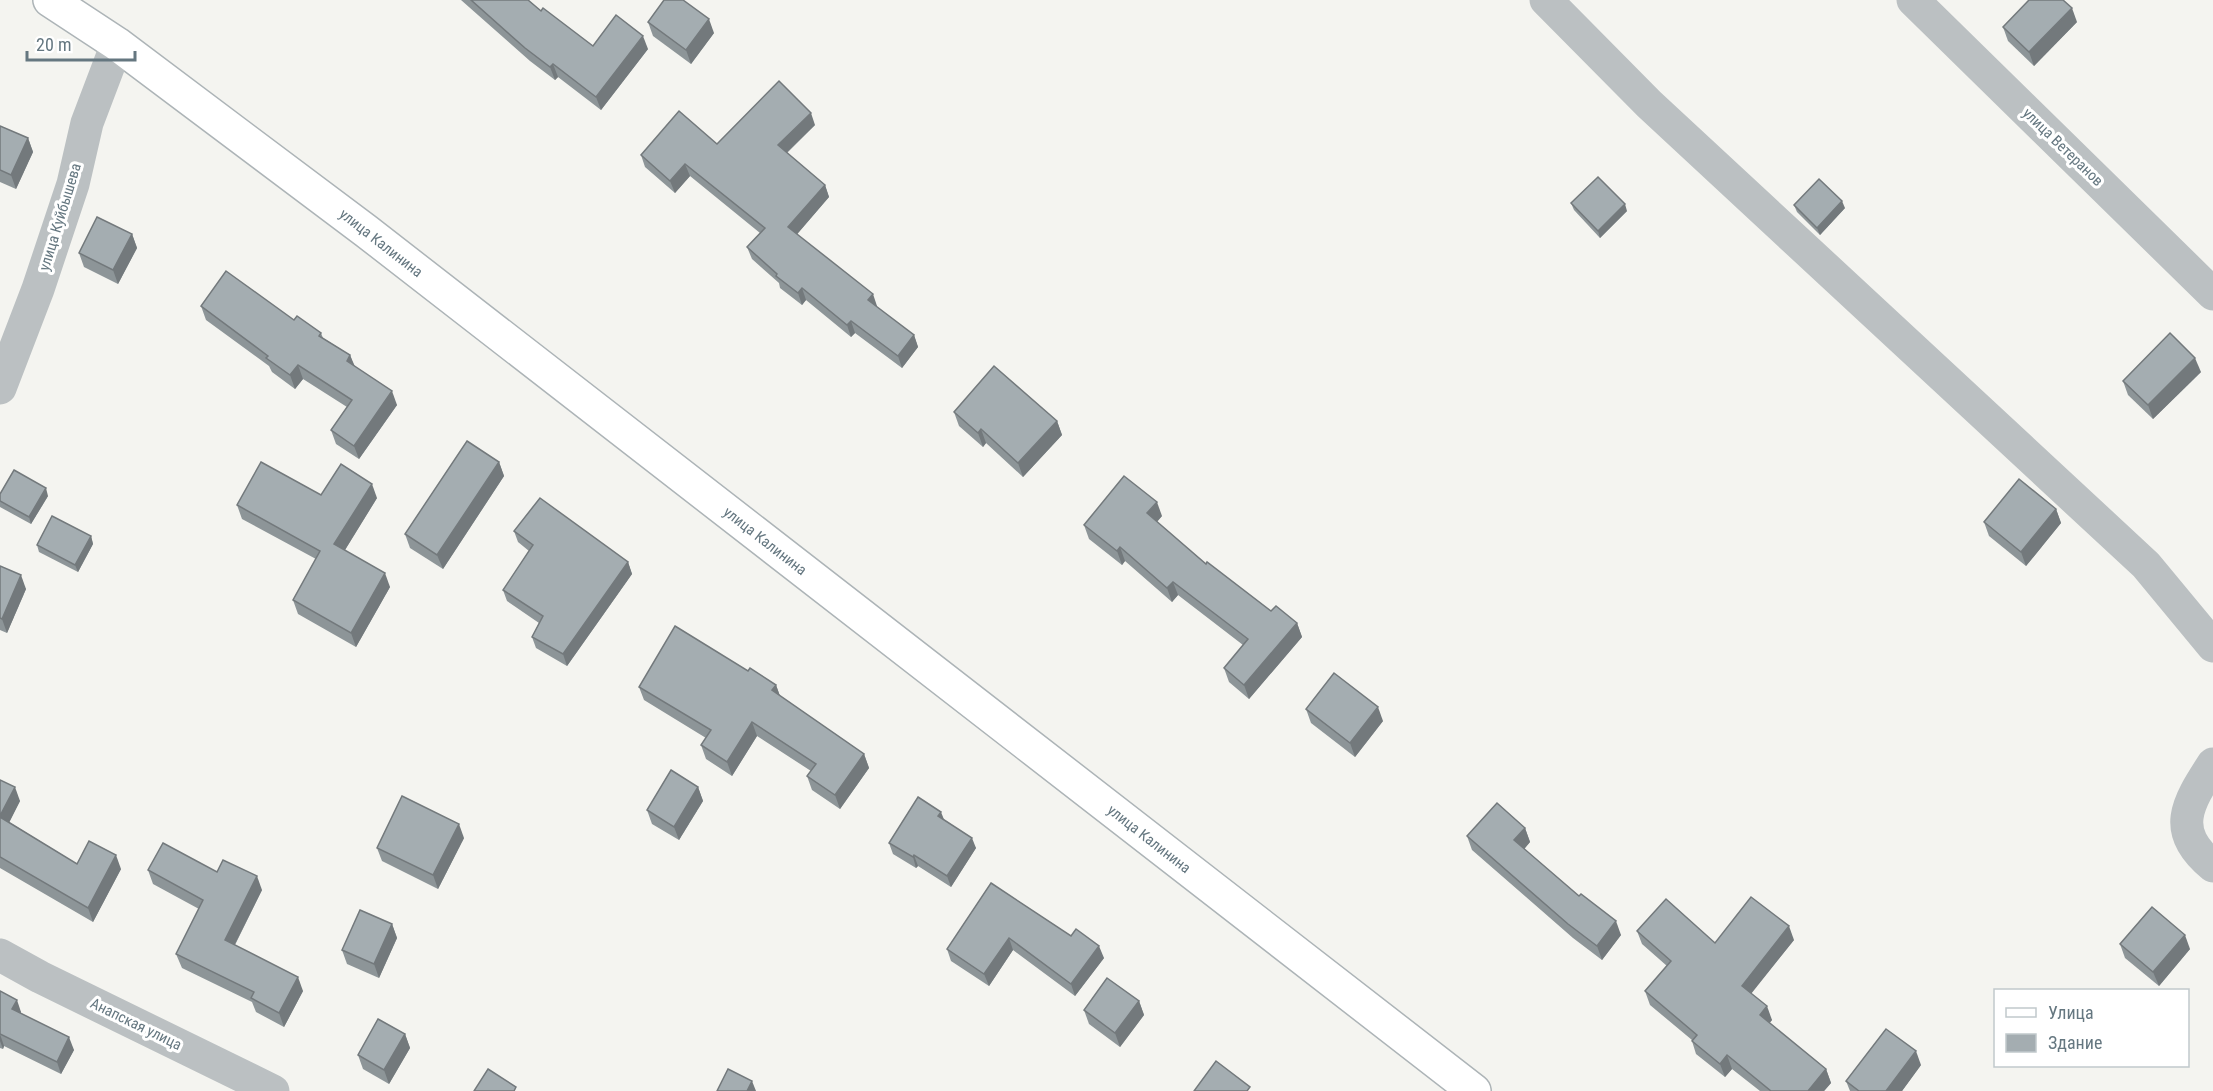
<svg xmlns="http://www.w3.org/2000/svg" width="2213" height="1091" viewBox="0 0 2213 1091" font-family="'Roboto Condensed',sans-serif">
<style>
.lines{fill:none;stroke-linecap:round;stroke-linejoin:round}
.secondary-casing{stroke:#adb4b7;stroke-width:36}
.street{stroke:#bbc0c2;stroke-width:33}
.secondary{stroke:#fff;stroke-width:33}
.wall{fill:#8d9598}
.shaded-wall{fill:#73797c}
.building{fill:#a4adb1;stroke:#73797c;stroke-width:1.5}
.labels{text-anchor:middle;stroke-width:6;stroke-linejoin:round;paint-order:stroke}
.street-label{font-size:15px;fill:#657780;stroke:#fff}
</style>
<rect width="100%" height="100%" fill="#f4f4f0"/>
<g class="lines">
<!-- secondary casing -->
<g class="secondary-casing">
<polyline id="secondary" points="50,0 117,44 366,231 1474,1091"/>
</g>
<!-- street -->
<g class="street">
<polyline points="1546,0 1649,104 2146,565 2213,646"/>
<polyline points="1913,0 2213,294"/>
<polyline points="0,388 38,289 73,184 87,123 117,44"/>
<path d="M2213 764C2187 804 2170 831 2213 866"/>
<polyline points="0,955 40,977 273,1091"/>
</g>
<!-- secondary -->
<use href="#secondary" class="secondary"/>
</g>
<!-- wall -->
<g class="wall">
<polygon points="461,0 528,0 541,11 593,46 648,49 601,110 558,77 555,80 530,61"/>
<polygon points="648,22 714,33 691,64 653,36"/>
<polygon points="2077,22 2034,66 2008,41 2003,27"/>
<polygon points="815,125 787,153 825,185 829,197 797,234 877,307 914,335 918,347 902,368 855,333 851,337 806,300 802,305 780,288 779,283 752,259 747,247 760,233 690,176 675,193 645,167 641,155 717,144"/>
<polygon points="0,126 28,138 33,152 16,189 0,182"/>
<polygon points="1571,203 1627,211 1600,238 1574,210"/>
<polygon points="1794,205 1845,208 1820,235 1797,212"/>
<polygon points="132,234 137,248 118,284 84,267 79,253"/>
<polygon points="201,306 294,320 321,333 323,338 350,355 354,366 397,405 359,459 336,444 331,430 347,407 303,379 295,389 272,372 269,366 206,320"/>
<polygon points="2201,372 2153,419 2128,395 2123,381"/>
<polygon points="954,412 1057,421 1062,435 1023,477 986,443 983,447 959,426"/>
<polygon points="499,462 504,476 443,569 410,548 405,534"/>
<polygon points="0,494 48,496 31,524 0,507"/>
<polygon points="321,495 377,498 345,550 390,587 356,647 298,614 293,600 316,559 242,519 237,505"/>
<polygon points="2056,509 2061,523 2026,566 1989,536 1984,522"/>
<polygon points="1162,516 1157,522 1206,564 1271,611 1297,623 1302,637 1249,699 1229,682 1224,668 1243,645 1178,595 1172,602 1125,561 1122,565 1089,539 1084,525"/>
<polygon points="514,531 628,562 632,574 567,666 536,648 532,637 539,623 507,601 503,590 529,551 518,542"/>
<polygon points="91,536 93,544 78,572 39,552 37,545"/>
<polygon points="0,566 26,589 7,633 0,630"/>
<polygon points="748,671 776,685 780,696 864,754 869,768 840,809 812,790 807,776 811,771 757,736 732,776 706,759 701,745 706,738 644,700 639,687"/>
<polygon points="1306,709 1383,721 1355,757 1311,723"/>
<polygon points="0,780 20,801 9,822 77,864 121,869 93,922 0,868"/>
<polygon points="698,787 703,801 679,840 652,824 647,810"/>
<polygon points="944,820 976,848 951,887 918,866 916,868 893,854 889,843"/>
<polygon points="1525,828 1530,842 1524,849 1621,935 1602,960 1573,938 1472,850 1467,836"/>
<polygon points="464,838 438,889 382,861 377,848"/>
<polygon points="148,870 217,872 262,890 235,945 303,991 284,1027 256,1012 252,1002 182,968 176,954 199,909 153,884"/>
<polygon points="991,883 1104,958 1075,996 1013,950 989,986 951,961 947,949"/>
<polygon points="392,924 397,938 379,978 347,964 342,950"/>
<polygon points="1637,931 1715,943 1794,940 1751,993 1772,1020 1769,1023 1826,1069 1831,1083 1824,1091 1760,1091 1732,1069 1725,1077 1696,1054 1692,1041 1692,1040 1650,1005 1645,991 1667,966 1642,944"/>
<polygon points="2120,944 2190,949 2159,986 2125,958"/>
<polygon points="0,991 21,1012 21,1013 74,1050 61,1074 4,1046 3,1049 0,1048"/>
<polygon points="1139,1001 1144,1015 1120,1047 1089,1024 1084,1010"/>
<polygon points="405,1034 410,1048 389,1084 363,1069 358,1055"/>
<polygon points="1921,1065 1902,1091 1850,1091 1846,1081"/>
</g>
<!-- shaded-wall -->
<g class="shaded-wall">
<polygon points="2072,8 2077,22 2034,66 2029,52"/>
<polygon points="709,19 714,33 691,64 686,50"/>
<polygon points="643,36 648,49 601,110 596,97"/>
<polygon points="553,64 558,77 555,80 550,67"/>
<polygon points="811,113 815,125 782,157 778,145"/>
<polygon points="28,138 33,152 16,189 11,175"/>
<polygon points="685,164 690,176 675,193 670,181"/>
<polygon points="825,185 829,197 793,239 788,227"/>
<polygon points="1842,201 1845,208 1820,235 1817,228"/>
<polygon points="1625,204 1627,211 1600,238 1598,231"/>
<polygon points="132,234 137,248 118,284 113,270"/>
<polygon points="802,288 806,300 802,305 798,293"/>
<polygon points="873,294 877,306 872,312 868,300"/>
<polygon points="851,321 855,333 851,337 847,325"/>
<polygon points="914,335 918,347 902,368 898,356"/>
<polygon points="350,355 356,369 347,361"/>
<polygon points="2195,358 2201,372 2153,419 2148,405"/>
<polygon points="298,365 303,379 295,389 290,375"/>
<polygon points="392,391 397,405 359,459 354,446"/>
<polygon points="1057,421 1062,435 1023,477 1018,463"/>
<polygon points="981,429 986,443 983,447 978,433"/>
<polygon points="499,462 504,476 443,569 437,555"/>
<polygon points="372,484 377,498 340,558 334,544"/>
<polygon points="46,488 48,496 31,524 29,517"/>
<polygon points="1157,502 1162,516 1152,527 1147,513"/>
<polygon points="2056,509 2061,523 2026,566 2021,552"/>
<polygon points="91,536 93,544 78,572 75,565"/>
<polygon points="1120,547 1125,561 1122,565 1117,551"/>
<polygon points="628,562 632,574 567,666 563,654"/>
<polygon points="385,573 390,587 356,647 351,633"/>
<polygon points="21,575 26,589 7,633 2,619"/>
<polygon points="1173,582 1178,595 1172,602 1167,588"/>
<polygon points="1297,623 1302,637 1249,699 1244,685"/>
<polygon points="776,685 781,699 772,690"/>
<polygon points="1378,707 1383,721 1355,757 1350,743"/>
<polygon points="752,722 757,736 732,776 727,762"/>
<polygon points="864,754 869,768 840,809 835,795"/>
<polygon points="15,787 20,801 5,831 0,816"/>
<polygon points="698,787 703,801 679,840 674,827"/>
<polygon points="941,812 945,822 938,816"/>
<polygon points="459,824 464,838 438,889 433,875"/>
<polygon points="1525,828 1530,842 1520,854 1514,840"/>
<polygon points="972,838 976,848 951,887 947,876"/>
<polygon points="116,855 121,869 93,922 88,908"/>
<polygon points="914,855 918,866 916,868 913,857"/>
<polygon points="257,876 262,890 230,954 225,940"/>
<polygon points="1616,921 1621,935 1602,960 1597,946"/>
<polygon points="392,924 397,938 379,978 374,964"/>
<polygon points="1789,926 1794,940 1747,999 1742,986"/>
<polygon points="2185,935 2190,949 2159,986 2153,972"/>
<polygon points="1009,938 1013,950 989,986 984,974"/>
<polygon points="1099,946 1104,958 1075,996 1071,984"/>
<polygon points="298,977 303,991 284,1027 279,1013"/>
<polygon points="17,1000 21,1012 17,1022 12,1009"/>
<polygon points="1139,1001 1144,1015 1120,1047 1115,1033"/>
<polygon points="1767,1006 1772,1020 1765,1029 1760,1015"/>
<polygon points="0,1034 4,1046 3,1049 0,1041"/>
<polygon points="405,1034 410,1048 389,1084 384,1070"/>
<polygon points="69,1037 74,1050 61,1074 57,1062"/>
<polygon points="1916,1051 1921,1065 1902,1091 1886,1091"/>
<polygon points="1727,1055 1732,1069 1725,1077 1720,1064"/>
<polygon points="1826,1069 1831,1083 1824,1091 1808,1091"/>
<polygon points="752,1081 756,1091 747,1091"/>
</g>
<!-- building -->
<g class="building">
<polygon points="471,0 528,0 541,11 543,8 593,46 616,15 643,36 596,97 553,64 550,67 525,48"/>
<polygon points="664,0 683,0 709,19 686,50 648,22"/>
<polygon points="2029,0 2063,0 2072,8 2029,52 2003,27"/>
<polygon points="779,81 811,113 778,145 825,185 788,227 873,294 868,300 914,335 898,356 851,321 847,325 802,288 798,293 776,276 777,274 747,247 765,228 685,164 670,181 641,155 679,111 717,144"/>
<polygon points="0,126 28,138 11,175 0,170"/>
<polygon points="1598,177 1625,204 1598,231 1571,203"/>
<polygon points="1819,179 1842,201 1817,228 1794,205"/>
<polygon points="97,217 132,234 113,270 79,253"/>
<polygon points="226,271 294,320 297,316 321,333 319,336 350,355 347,361 392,391 354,446 331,430 352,400 298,365 290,375 266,358 268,356 201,306"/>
<polygon points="2170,333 2195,358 2148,405 2123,381"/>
<polygon points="994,366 1057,421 1018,463 981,429 978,433 954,412"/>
<polygon points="467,441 499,462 437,555 405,534"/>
<polygon points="261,462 321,495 341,464 372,484 334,544 385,573 351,633 293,600 320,551 237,505"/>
<polygon points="14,470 46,488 29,517 0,501 0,494"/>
<polygon points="1124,476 1157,502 1147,513 1206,564 1207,562 1271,611 1276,606 1297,623 1244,685 1224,668 1248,639 1173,582 1167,588 1120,547 1117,551 1084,525"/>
<polygon points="2019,479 2056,509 2021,552 1984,522"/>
<polygon points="540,498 628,562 563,654 532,637 543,616 503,590 533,545 514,531"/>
<polygon points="52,516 91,536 75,565 37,545"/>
<polygon points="0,566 21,575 2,619 0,618"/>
<polygon points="675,626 748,671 750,668 776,685 772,690 864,754 835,795 807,776 816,764 752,722 727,762 701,745 711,730 639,687"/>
<polygon points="1334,673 1378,707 1350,743 1306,709"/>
<polygon points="671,770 698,787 674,827 647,810"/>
<polygon points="0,780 15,787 0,816"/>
<polygon points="402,796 459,824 433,875 377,848"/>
<polygon points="918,797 941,812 938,816 972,838 947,876 914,855 913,857 889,843"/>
<polygon points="1497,803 1525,828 1514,840 1579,896 1581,894 1616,921 1597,946 1568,924 1467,836"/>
<polygon points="0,817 77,864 89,841 116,855 88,908 0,857"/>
<polygon points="163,843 217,872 223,860 257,876 225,940 298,977 279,1013 251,998 254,992 176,954 203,900 148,870"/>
<polygon points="991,883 1071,936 1076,929 1099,946 1071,984 1009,938 984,974 947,949"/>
<polygon points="1751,897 1789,926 1742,986 1767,1006 1760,1015 1826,1069 1808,1091 1771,1091 1727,1055 1720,1064 1692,1041 1697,1035 1645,991 1671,961 1637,931 1666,899 1715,943"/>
<polygon points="2152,907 2185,935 2153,972 2120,944"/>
<polygon points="360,910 392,924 374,964 342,950"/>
<polygon points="1107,978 1139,1001 1115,1033 1084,1010"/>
<polygon points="0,991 17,1000 12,1009 69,1037 57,1062 0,1034"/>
<polygon points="378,1019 405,1034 384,1070 358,1055"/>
<polygon points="1886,1029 1916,1051 1886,1091 1859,1091 1846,1081"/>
<polygon points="1216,1061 1250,1087 1247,1091 1194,1091"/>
<polygon points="488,1069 516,1087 514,1091 474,1091"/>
<polygon points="728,1069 752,1081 747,1091 717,1091"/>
</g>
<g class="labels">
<!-- street labels -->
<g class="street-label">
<text transform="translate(2063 147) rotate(44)" y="5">улица Ветеранов</text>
<text transform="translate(60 217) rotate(-73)" y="5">улица Куйбышева</text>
<text transform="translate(381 243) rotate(38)" y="5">улица Калинина</text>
<text transform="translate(765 541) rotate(38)" y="5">улица Калинина</text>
<text transform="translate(1149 839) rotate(38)" y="5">улица Калинина</text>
<text transform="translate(136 1024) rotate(26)" y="5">Анапская улица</text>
</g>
</g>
<!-- legend -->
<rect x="1994" y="989" width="195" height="78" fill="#ffffff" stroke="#c1c9cc" stroke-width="1.5"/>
<rect x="2006" y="1008" width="30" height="9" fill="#ffffff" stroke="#c1c9cc" stroke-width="1.5"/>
<text x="2048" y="1019" font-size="18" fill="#657780">Улица</text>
<rect x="2006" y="1034" width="30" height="18" fill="#a4adb1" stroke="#c1c9cc" stroke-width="1.5"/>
<text x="2048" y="1049" font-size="18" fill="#657780">Здание</text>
<!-- scale -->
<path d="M27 51v9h108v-9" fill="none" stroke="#657780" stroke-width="3"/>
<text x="36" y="51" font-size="18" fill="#657780" stroke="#ffffff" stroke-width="4.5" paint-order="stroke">20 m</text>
</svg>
